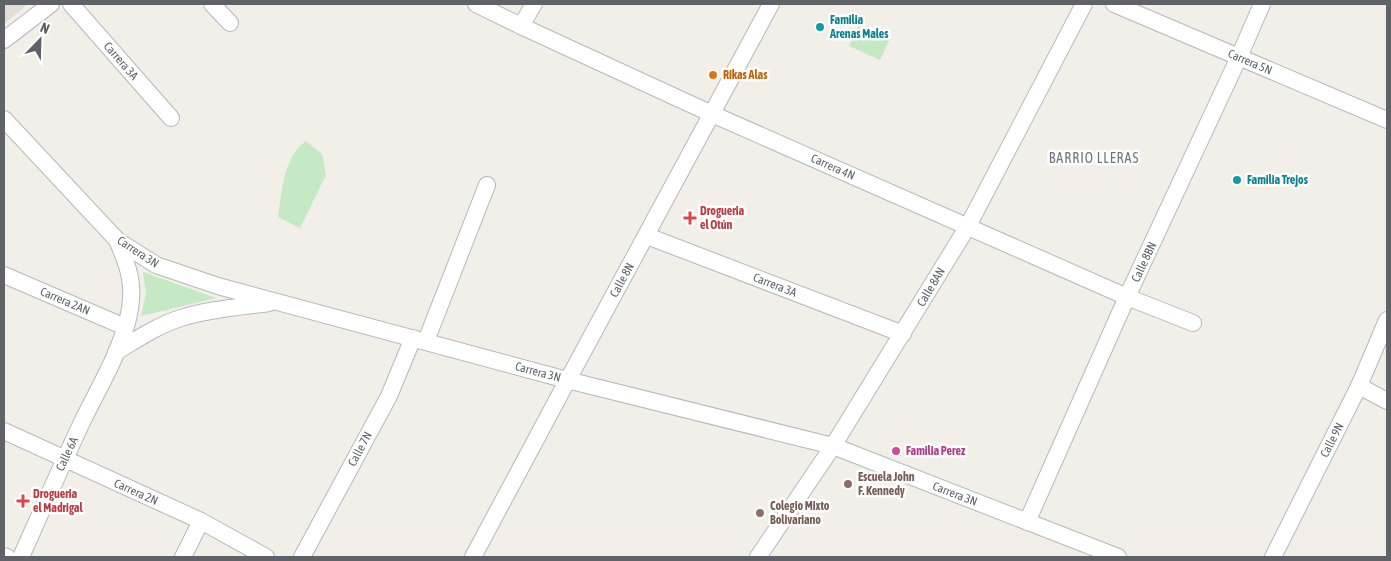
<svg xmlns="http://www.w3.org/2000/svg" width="1391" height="561" viewBox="0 0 1391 561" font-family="'Asap Condensed',sans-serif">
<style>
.education{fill:#e1ded6}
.green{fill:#c5e8c5}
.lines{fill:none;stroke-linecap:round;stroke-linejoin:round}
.street-casing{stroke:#b5b8bc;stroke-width:18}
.street{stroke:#fff;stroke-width:16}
.culture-dot{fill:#0f9aa8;stroke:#fff;stroke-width:2}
.food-dot{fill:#e8710a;stroke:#fff;stroke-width:2}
.health-dot{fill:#e0444e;stroke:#fff;stroke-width:2}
.hotel-dot{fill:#d1479c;stroke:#fff;stroke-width:2}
.education-dot{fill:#8d6e63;stroke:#fff;stroke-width:2}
.labels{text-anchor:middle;stroke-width:5;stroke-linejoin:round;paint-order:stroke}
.culture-label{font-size:12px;font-weight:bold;fill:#0d838f;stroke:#fff;text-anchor:start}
.street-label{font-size:12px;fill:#5f6368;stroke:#fff}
.food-label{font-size:12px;font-weight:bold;fill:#c56008;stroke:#fff;text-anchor:start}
.health-label{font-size:12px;font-weight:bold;fill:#be3a42;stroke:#fff;text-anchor:start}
.hotel-label{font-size:12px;font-weight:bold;fill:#b23c85;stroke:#fff;text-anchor:start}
.education-label{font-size:12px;font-weight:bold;fill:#785e54;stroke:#fff;text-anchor:start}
.neighbourhood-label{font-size:14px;letter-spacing:1px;fill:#70757a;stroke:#fff}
</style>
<rect width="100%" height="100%" fill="#f1efe8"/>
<!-- education -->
<polygon class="education" points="4,4 28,4 4,24"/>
<!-- green -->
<g class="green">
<polygon points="859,24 890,38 880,60 849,46"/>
<path d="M306 141 322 154 326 175 300 228 278 217C282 192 283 157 306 141Z"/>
<polygon points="143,272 216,298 141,316 146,294"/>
</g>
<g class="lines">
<!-- street casing -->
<g class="street-casing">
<g id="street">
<polyline points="71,4 171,118"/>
<polyline points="212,4 230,23"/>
<polyline points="476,4 521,26 712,114 1127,297 1193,323"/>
<polyline points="1114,4 1387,120"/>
<polyline points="521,26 534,4"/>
<polyline points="4,40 51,4"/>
<polyline points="4,119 117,240 156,265 218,286 567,380 833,446 1118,557"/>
<polyline points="647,236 903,334"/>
<polyline points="4,275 125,327"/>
<polyline points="426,341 487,185"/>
<path d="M116 352C136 340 158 325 181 318 209 309 240 307 269 303"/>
<polyline points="1359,386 1387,401"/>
<polyline points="4,431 201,521 266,557"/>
<polyline points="1027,522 1127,297 1239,57 1262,4"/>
<polyline points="4,556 7,557"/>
<path d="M21 557C41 512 61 467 82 422 99 387 129 338 131 299 133 277 125 259 117 240"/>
<polyline points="183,557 201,521"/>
<polyline points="302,557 389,396 413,338"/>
<path d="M473 557C571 372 672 189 771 4"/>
<polyline points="758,557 833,446 968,226 1084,4"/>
<polyline points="1273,557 1359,386 1387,320"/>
</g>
</g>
<!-- street -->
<use href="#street" class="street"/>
</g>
<!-- markers -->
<g class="culture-dot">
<circle cx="820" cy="27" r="5"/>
<circle cx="1237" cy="180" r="5"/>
</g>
<circle class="food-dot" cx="713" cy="75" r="5"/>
<g class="health-dot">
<path d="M687.5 210.5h5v5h5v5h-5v5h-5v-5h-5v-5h5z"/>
<path d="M20.5 493.5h5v5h5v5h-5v5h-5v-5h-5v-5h5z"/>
</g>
<circle class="hotel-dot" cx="896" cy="451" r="5"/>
<g class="education-dot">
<circle cx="848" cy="484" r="5"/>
<circle cx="760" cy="513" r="5"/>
</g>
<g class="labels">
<!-- culture labels -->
<g class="culture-label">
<text x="830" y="24">Familia<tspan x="830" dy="14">Arenas Males</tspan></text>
<text x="1247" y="184">Familia Trejos</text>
</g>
<!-- street labels -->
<g class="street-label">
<text transform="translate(121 61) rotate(49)" y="4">Carrera 3A</text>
<text transform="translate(1250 62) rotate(23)" y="4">Carrera 5N</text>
<text transform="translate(833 167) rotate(24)" y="4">Carrera 4N</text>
<text transform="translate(138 252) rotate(33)" y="4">Carrera 3N</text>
<text transform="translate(1144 262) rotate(-65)" y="4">Calle 8BN</text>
<text transform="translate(622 280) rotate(-61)" y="4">Calle 8N</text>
<text transform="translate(775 285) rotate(21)" y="4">Carrera 3A</text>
<text transform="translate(931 287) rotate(-59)" y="4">Calle 8AN</text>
<text transform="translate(65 301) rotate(23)" y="4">Carrera 2AN</text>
<text transform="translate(538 372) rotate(15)" y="4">Carrera 3N</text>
<text transform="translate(1332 440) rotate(-63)" y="4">Calle 9N</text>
<text transform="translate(360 449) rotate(-62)" y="4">Calle 7N</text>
<text transform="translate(67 454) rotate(-65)" y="4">Calle 6A</text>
<text transform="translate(136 492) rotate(24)" y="4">Carrera 2N</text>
<text transform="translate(955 494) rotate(21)" y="4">Carrera 3N</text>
</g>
<!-- food labels -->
<g class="food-label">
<text x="723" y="79">Rikas Alas</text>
</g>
<!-- health labels -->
<g class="health-label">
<text x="700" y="215">Drogueria<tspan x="700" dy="14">el Otún</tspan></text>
<text x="33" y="498">Drogueria<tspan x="33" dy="14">el Madrigal</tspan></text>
</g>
<!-- hotel labels -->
<g class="hotel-label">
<text x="906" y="455">Familia Perez</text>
</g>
<!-- education labels -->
<g class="education-label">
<text x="858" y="481">Escuela John<tspan x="858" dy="14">F. Kennedy</tspan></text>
<text x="770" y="510">Colegio Mixto<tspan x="770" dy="14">Bolivariano</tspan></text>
</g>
<!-- neighbourhood labels -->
<g class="neighbourhood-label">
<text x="1094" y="163">BARRIO LLERAS</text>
</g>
</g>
<!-- border -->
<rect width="1391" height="561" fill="none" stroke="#5f6368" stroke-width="10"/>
<!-- north arrow -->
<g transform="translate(40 40) rotate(23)" stroke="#ffffff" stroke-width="4" paint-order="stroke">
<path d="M0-4L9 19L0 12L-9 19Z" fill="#5f6368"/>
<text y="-8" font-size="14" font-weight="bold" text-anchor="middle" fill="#5f6368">N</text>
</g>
</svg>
